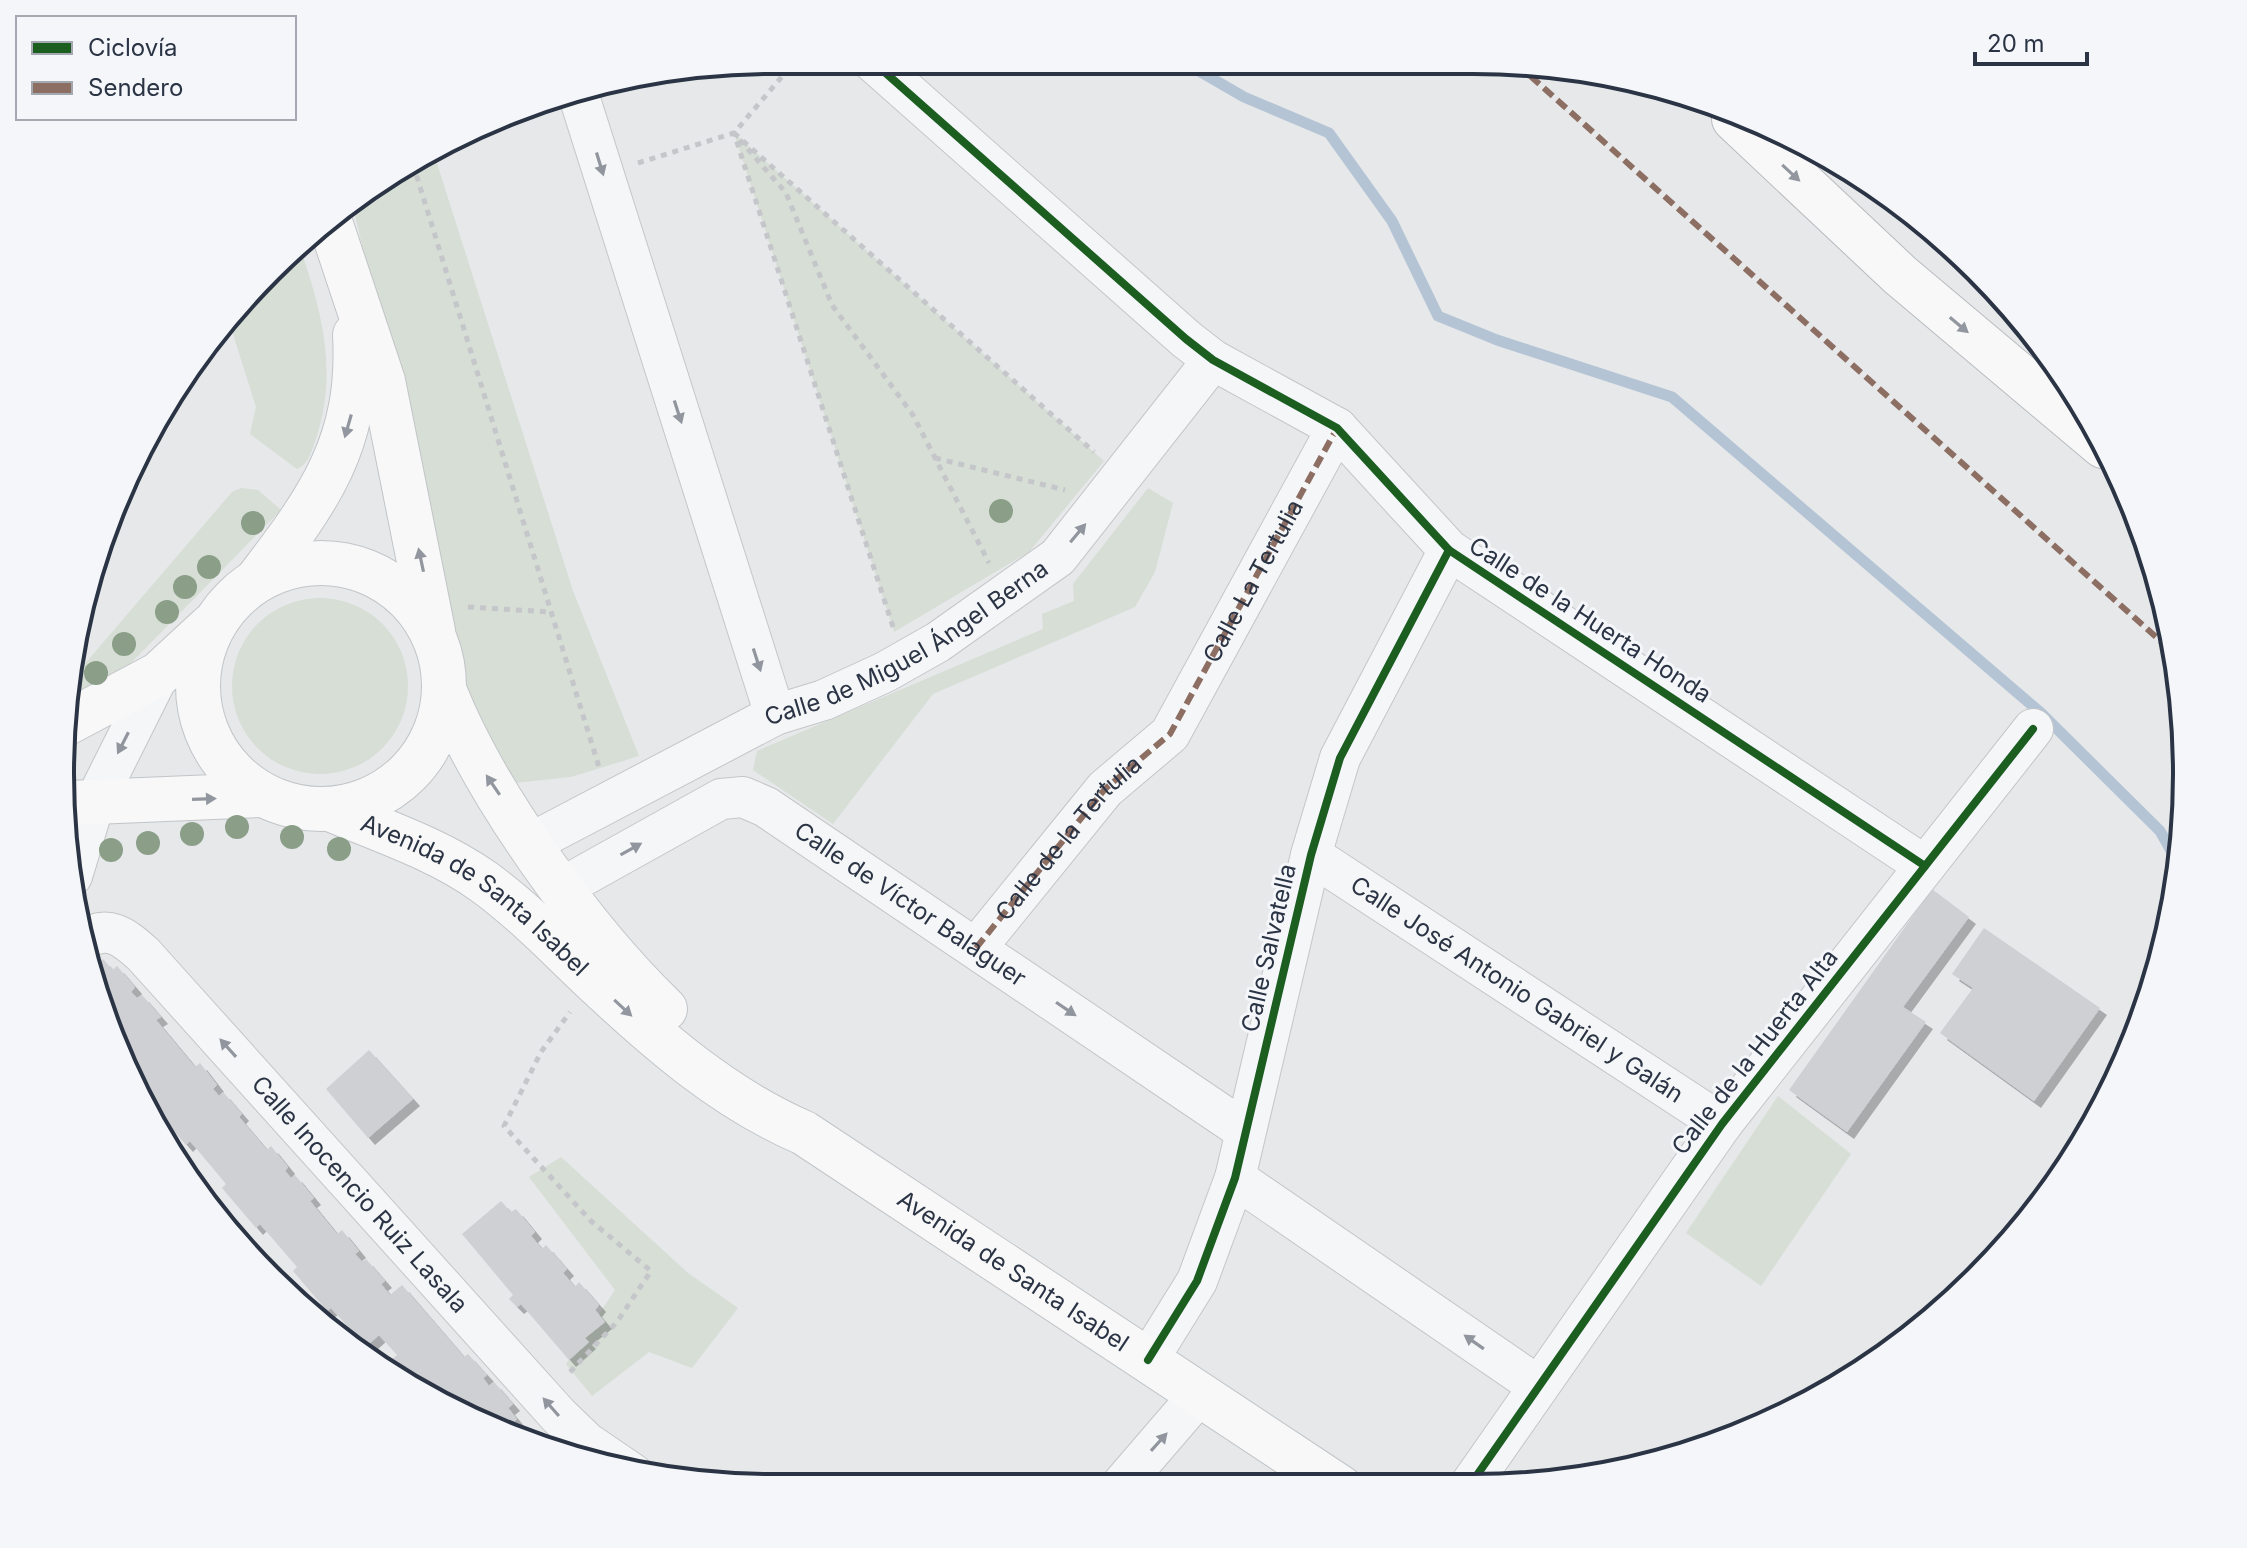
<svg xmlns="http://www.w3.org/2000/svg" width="2247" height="1548" viewBox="0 0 2247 1548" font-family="Inter,sans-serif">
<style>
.green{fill:#d6ded6}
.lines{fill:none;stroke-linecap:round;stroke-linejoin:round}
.stream{stroke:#b4c4d5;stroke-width:11}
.building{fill:#ced0d3;filter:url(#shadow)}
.street-casing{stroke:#c4c6c8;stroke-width:42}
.primary-casing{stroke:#c2c5c8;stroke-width:46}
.highway-casing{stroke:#b8bbbf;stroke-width:46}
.path{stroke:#c5c6ca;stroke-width:5;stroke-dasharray:6 6;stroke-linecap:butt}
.street{stroke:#f5f6f7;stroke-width:40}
.primary{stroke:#f8f8f8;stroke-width:44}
.highway{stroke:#f8f8f8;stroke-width:44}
.quiet{stroke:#8d6e63;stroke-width:6;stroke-dasharray:12 6;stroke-linecap:butt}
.cycleway-casing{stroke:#f4f6f9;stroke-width:13}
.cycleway{stroke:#1b5e20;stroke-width:8}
.tree{fill:#8a9e88}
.oneway{fill:#90959e}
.oneway2{fill:#92969e}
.labels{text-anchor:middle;stroke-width:6;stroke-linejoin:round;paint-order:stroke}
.street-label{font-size:24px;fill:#2b3445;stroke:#f4f6f9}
.rim{fill:none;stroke:#2b3445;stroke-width:4}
</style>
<defs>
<filter id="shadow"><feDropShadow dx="7" dy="7" stdDeviation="0" flood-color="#0004"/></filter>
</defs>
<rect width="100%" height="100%" fill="#e6e8ea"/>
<!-- green -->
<g class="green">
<polygon points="734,133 1104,461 1029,552 894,632"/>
<polygon points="434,154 573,591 639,756 571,777 514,783 471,719 352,202 378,180"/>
<path d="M300 248C322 311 338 373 316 438 312 450 309 464 297 469L250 434 256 407 228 318 237 304Z"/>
<polygon points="241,488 258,490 281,510 129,665 78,698 72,686 77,673 232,492"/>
<polygon points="1148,488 1173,503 1155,572 1135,607 933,694 833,824 753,770 757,751 1043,629 1042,614 1074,601 1073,584"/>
<circle cx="320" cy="686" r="88"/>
<polygon points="1778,1096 1851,1154 1761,1286 1686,1233"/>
<polygon points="561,1157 688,1273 738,1308 692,1368 649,1352 592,1396 566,1364 615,1290 529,1177"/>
</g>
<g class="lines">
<!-- stream -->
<polyline class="stream" points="1180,60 1244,97 1329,133 1392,221 1438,316 1497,340 1672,397 2041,713 2160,831 2178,863"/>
</g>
<!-- building -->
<g class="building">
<polygon points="1932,889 1969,917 1903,1007 1926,1022 1847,1132 1789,1090"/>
<polygon points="1984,928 2100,1008 2034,1101 1940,1033 1973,988 1952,974"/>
<polygon points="103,959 113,970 117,966 135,987 131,992 137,998 142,995 161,1017 156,1020 195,1067 200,1063 217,1085 213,1089 219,1096 223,1092 242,1114 239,1117 267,1150 271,1146 288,1167 285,1171 291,1178 295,1175 314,1198 310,1201 337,1234 342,1230 359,1251 355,1254 362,1262 366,1259 385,1281 381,1284 390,1295 402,1285 464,1357 468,1354 487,1375 483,1378 489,1386 494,1382 513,1404 508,1408 517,1419 500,1433 423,1392 407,1369 396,1378 380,1369 397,1355 379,1335 362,1350 370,1362 340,1337 350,1329 331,1308 327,1311 293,1271 297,1267 260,1224 256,1228 222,1188 226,1184 190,1141 186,1145 151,1105 155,1100 126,1066 92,968"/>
<polygon points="369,1050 413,1099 368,1138 326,1089"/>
<polygon points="501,1201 511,1212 516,1209 535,1232 531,1236 542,1249 546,1245 567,1269 563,1273 575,1287 579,1282 599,1305 595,1310 605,1322 585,1338 589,1342 569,1360 521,1304 517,1307 509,1299 513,1295 462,1234"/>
</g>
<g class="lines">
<!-- street casing -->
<g class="street-casing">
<g id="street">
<polyline points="871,60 1186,339 1213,360 1337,428 1449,550 1925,866"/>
<polyline points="577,90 775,715"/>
<path id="s1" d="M531 843 775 715 824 700 885 672 938 642 1058 557 1213 360"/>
<path id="s2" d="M1311 855 1722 1124"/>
<polyline points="72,876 94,804 159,674"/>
<path id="s3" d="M563 887 721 799 743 797 766 807 1244 1130"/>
<path id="s4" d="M83 941C107 923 124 937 143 954L559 1416 586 1442 633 1474"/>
<path id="s5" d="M976 948 1105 789 1170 734 1337 428"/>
<polyline points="1235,1178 1538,1386"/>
<polyline points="1148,1360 1197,1281 1235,1178 1311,855 1340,758 1449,550"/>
<polyline points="1119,1488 1199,1395"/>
<polyline points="1468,1488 1722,1124 2033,729"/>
</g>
</g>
<!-- primary casing -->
<g class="primary-casing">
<g id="primary">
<polyline points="330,222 383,381 433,631"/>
<circle cx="321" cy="686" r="123"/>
<path d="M257 580C319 499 361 442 355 335"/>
<path d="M445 692C486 795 585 932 665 1009"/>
<polyline points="67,723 159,674 212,625"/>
<polyline points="70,803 261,795"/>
<path id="s6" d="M330 809C382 831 438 849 484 882 524 911 558 947 593 980 657 1040 723 1098 804 1133L1341 1488"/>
</g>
</g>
<!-- highway casing -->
<g class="highway-casing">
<polyline id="highway" points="1734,119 1900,275 2103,446"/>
</g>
<!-- path -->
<g class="path">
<polyline points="734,133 1094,452"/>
<polyline points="638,163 734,133 796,60"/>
<polyline points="413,164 599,767"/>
<polyline points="935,458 1065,490"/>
<polyline points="468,607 551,612"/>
<polyline points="893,627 734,133 786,193 832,305 913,415 989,563"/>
<polyline points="570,1372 617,1322 651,1271 591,1221 504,1126 541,1052 570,1012"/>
</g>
<!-- street -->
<use href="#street" class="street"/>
<!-- primary -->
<use href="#primary" class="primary"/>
<!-- highway -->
<use href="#highway" class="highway"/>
<!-- quiet -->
<g class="quiet">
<polyline points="1517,64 2175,654"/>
<polyline points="976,948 1105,789 1170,734 1337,428"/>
</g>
<!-- cycleway casing -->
<g class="cycleway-casing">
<g id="cycleway">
<polyline points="871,60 1186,339 1213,360 1337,428 1449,550 1925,866"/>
<polyline points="1148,1360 1197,1281 1235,1178 1311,855 1340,758 1449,550"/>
<polyline points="1468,1488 1722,1124 2033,729"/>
</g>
</g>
<!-- cycleway -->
<use href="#cycleway" class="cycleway"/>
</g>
<!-- trees -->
<g class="tree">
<circle cx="1001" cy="511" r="12"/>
<circle cx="253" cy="523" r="12"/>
<circle cx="209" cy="567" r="12"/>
<circle cx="185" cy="587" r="12"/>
<circle cx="167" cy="612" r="12"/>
<circle cx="124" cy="644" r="12"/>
<circle cx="96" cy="673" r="12"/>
<circle cx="237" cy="827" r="12"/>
<circle cx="192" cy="834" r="12"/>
<circle cx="292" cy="837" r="12"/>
<circle cx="148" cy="843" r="12"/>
<circle cx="339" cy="849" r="12"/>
<circle cx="111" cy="850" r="12"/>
</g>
<!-- one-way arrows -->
<defs><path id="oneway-solid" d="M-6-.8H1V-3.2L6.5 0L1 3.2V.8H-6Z" transform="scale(2)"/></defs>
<g class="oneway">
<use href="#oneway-solid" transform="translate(600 164) rotate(73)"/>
<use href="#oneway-solid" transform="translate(678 412) rotate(72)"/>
<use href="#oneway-solid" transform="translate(1078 533) rotate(-50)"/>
<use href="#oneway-solid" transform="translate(757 660) rotate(72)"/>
<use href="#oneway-solid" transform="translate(123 743) rotate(117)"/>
<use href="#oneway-solid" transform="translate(631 849) rotate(-29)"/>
<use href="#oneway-solid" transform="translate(1066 1009) rotate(34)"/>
<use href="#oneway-solid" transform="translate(228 1048) rotate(-132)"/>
<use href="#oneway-solid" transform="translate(1474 1342) rotate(-145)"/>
<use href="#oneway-solid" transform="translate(551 1407) rotate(-131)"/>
<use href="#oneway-solid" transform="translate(1159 1442) rotate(-48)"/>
</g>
<g class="oneway2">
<use href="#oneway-solid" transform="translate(1791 173) rotate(43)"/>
<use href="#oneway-solid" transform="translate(1959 325) rotate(40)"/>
<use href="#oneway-solid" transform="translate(348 426) rotate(106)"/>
<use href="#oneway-solid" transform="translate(421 560) rotate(-102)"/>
<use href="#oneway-solid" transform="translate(493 785) rotate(-124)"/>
<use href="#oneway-solid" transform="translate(204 799) rotate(-2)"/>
<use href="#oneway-solid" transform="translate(623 1008) rotate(43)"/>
</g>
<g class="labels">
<!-- street labels -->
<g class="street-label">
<text dy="8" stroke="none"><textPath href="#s5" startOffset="464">Calle La Tertulia</textPath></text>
<text transform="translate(1590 620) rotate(33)" y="8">Calle de la Huerta Honda</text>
<text dy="8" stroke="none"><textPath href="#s1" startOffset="426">Calle de Miguel Ángel Berna</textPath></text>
<text dy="8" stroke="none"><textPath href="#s5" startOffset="144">Calle de la Tertulia</textPath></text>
<text dy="8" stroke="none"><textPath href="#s6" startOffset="170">Avenida de Santa Isabel</textPath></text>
<text dy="8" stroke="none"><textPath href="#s3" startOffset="402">Calle de Víctor Balaguer</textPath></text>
<text transform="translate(1269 948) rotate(-77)" y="8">Calle Salvatella</text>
<text dy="8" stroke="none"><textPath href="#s2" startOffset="246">Calle José Antonio Gabriel y Galán</textPath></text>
<text transform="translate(1755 1052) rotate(-52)" y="8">Calle de la Huerta Alta</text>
<text dy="8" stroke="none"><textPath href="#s4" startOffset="392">Calle Inocencio Ruiz Lasala</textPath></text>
<text dy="8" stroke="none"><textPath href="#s6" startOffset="830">Avenida de Santa Isabel</textPath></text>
</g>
</g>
<!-- crop -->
<path d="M0 0H2247V1548H0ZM774 74H1473A700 700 0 0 1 2173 774V774A700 700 0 0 1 1473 1474H774A700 700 0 0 1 74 774V774A700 700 0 0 1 774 74Z" fill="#f4f6f9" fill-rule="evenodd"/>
<path class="rim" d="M774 74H1473A700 700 0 0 1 2173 774V774A700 700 0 0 1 1473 1474H774A700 700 0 0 1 74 774V774A700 700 0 0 1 774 74Z"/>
<!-- legend -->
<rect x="16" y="16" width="280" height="104" fill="#f4f6f9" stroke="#a4a8b1" stroke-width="2"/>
<rect x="32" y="42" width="40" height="12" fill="#1b5e20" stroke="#a4a8b1" stroke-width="2"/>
<text x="88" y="56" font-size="24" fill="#2b3445">Ciclovía</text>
<rect x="32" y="82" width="40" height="12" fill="#8d6e63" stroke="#a4a8b1" stroke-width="2"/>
<text x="88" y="96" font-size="24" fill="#2b3445">Sendero</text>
<!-- scale -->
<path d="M1975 52v12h112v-12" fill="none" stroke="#2b3445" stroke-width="4"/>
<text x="1987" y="52" font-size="24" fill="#2b3445" stroke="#f4f6f9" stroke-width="6" paint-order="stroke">20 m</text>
</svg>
